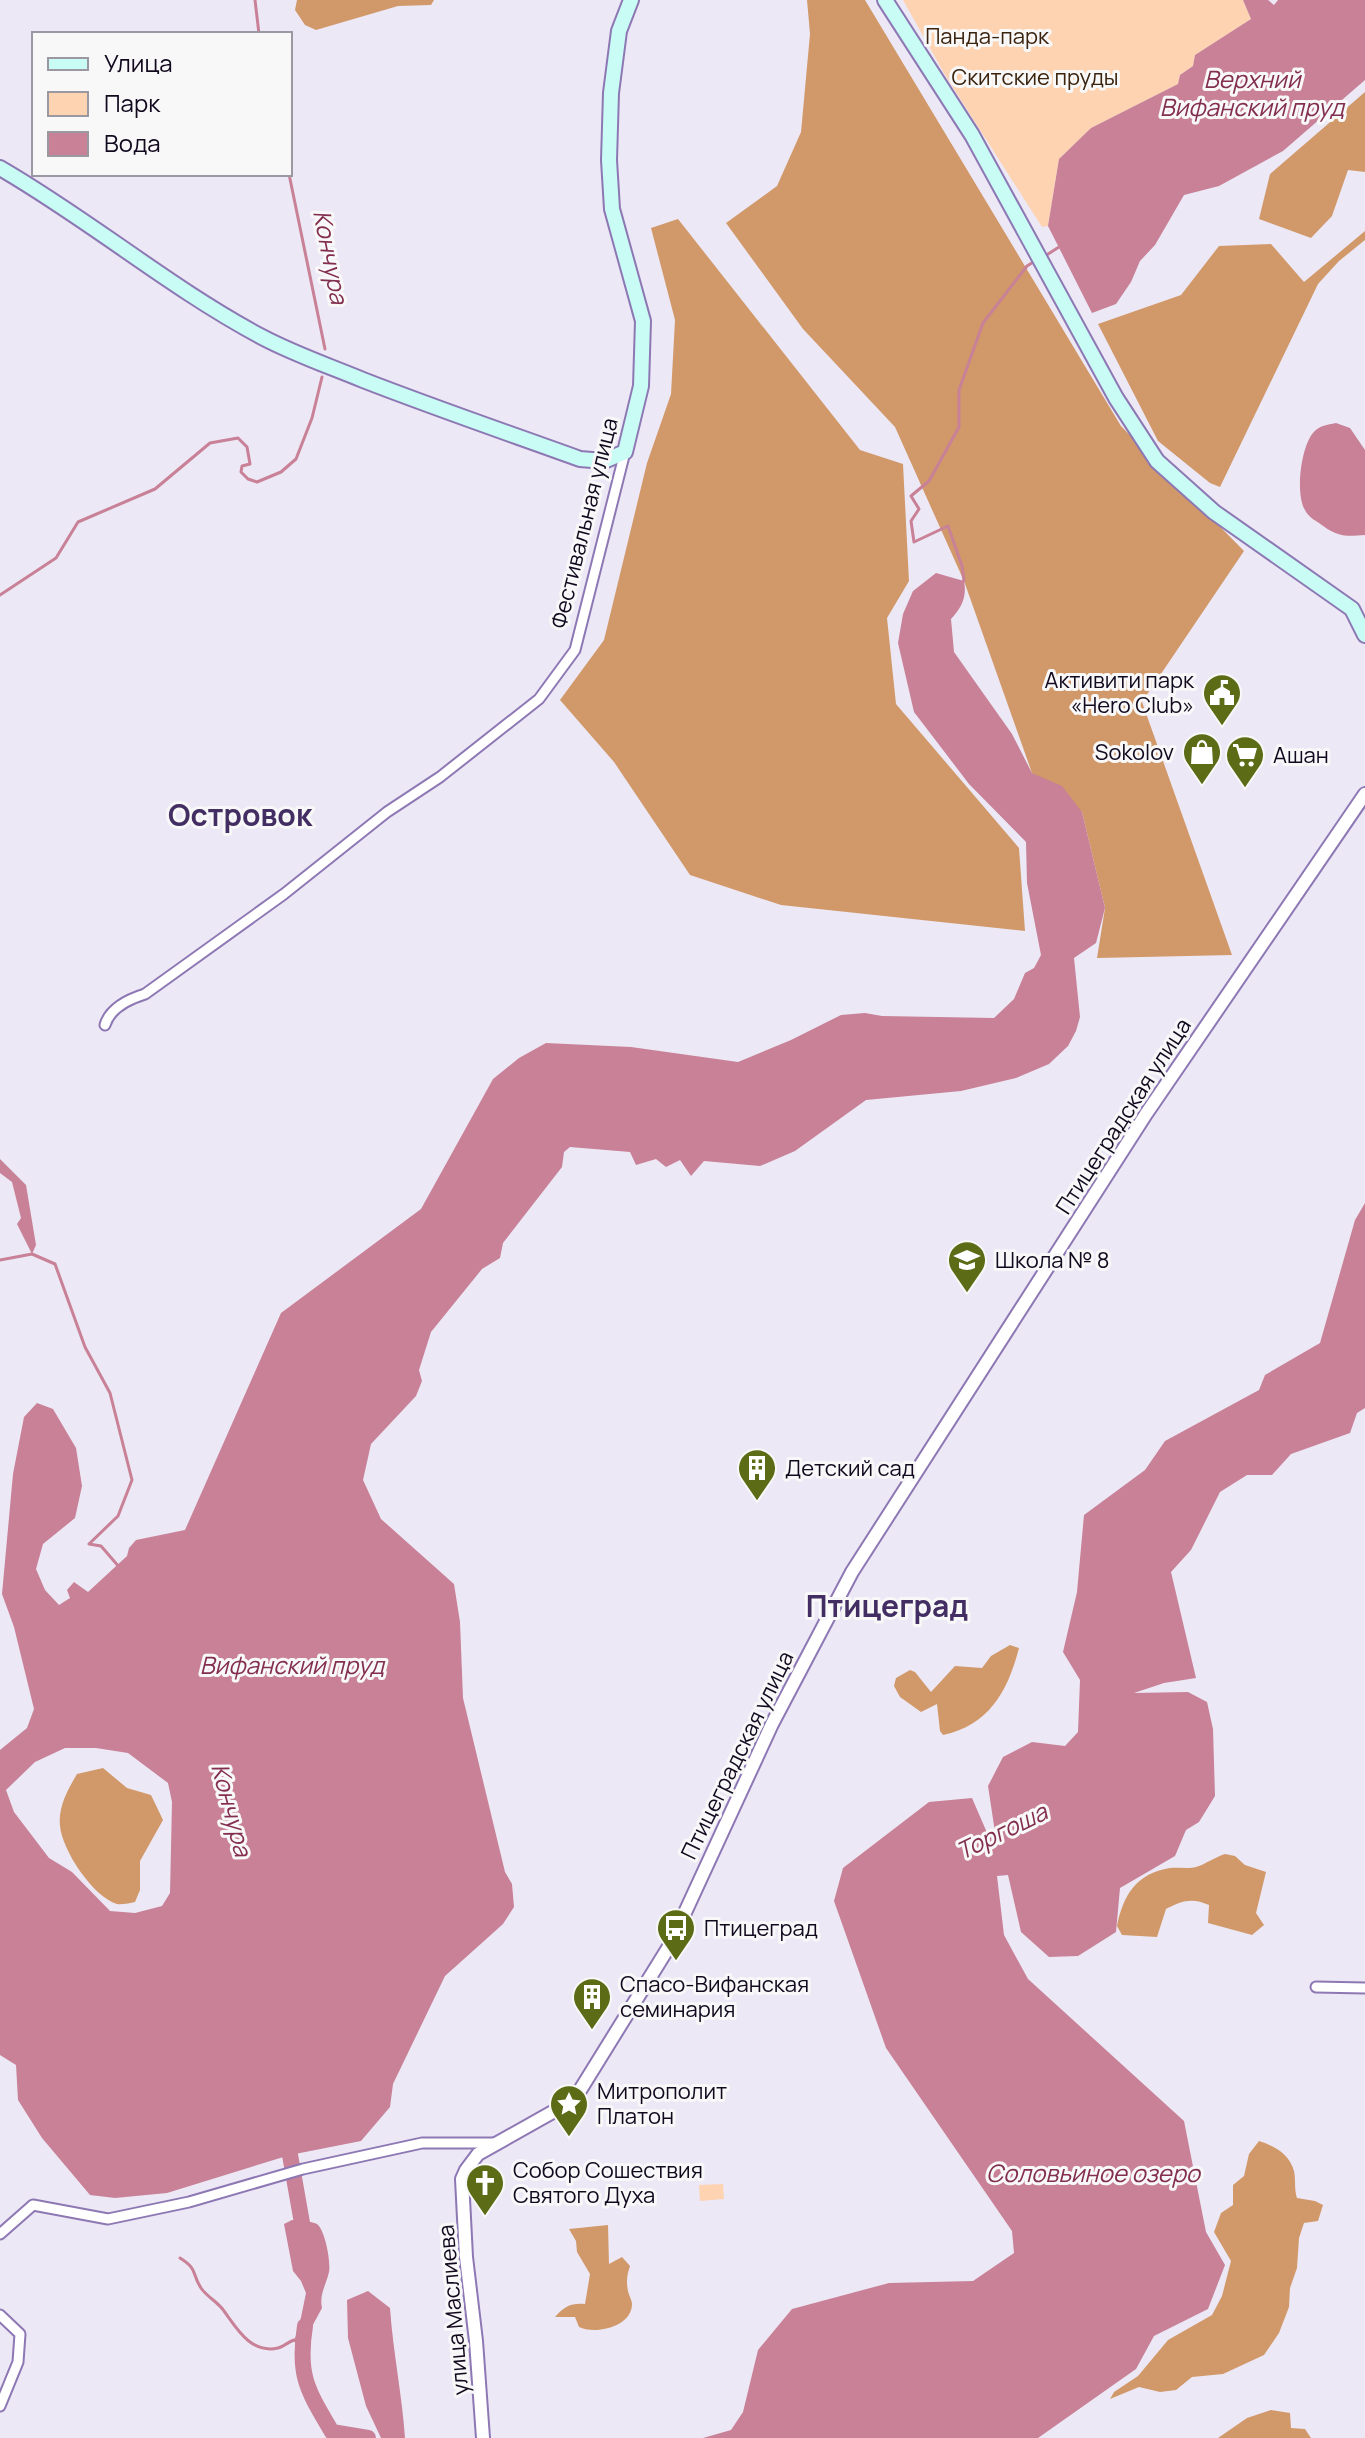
<svg xmlns="http://www.w3.org/2000/svg" width="1365" height="2438" viewBox="0 0 1365 2438" font-family="Manrope,sans-serif">
<style>
.green{fill:#fdd3b2}
.forest{fill:#d1996a}
.water{fill:#c88196;fill-rule:evenodd}
.lines{fill:none;stroke-linecap:round;stroke-linejoin:round}
.stream{stroke:#c88196;stroke-width:3}
.river{stroke:#c88196;stroke-width:16}
.minor-casing{stroke:#8d78b4;stroke-width:13}
.tertiary-casing{stroke:#8d78b4;stroke-width:16}
.secondary-casing{stroke:#8d78b4;stroke-width:18}
.minor{stroke:#fff;stroke-width:9}
.tertiary{stroke:#fff;stroke-width:12}
.secondary{stroke:#c8fcf4;stroke-width:14}
.labels{text-anchor:middle;stroke-width:6;stroke-linejoin:round;paint-order:stroke}
.park-label{font-size:22px;fill:#3b230e;stroke:#f8f8f8}
.street-label{font-size:22px;fill:#12091f;stroke:#f8f8f8}
.poi-label{font-size:22px;fill:#12091f;stroke:#f8f8f8;text-anchor:start}
.water-label{font-size:24px;font-style:italic;fill:#832e4e;stroke:#f8f8f8}
.district-label{font-size:30px;font-weight:bold;fill:#432e63;stroke:#f8f8f8}
</style>
<rect width="100%" height="100%" fill="#ede8f6"/>
<!-- green -->
<g class="green">
<polygon points="903,0 1243,0 1251,19 1195,55 1193,66 1180,75 1178,84 1091,128 1059,159 1048,226 1042,227 945,75"/>
<polygon points="723,2184 724,2199 700,2201 699,2185"/>
</g>
<!-- forest -->
<g class="forest">
<polygon points="297,0 434,0 431,5 398,6 316,30 305,25 295,10"/>
<polygon points="807,0 865,0 1121,426 1244,551 1142,702 1232,955 1097,958 1105,908 1082,812 1032,773 964,581 895,427 803,329 726,223 777,186 801,132 810,34"/>
<polygon points="1365,92 1365,172 1348,170 1332,216 1311,238 1259,219 1270,174"/>
<polygon points="678,219 860,450 903,464 909,581 887,618 896,704 1019,848 1025,931 781,905 690,875 614,762 560,700 604,640 647,463 671,394 675,320 651,228"/>
<polygon points="1365,231 1365,240 1339,261 1318,284 1220,487 1210,483 1158,441 1098,324 1181,295 1219,246 1271,244 1304,282"/>
<path d="M1010 1645 1019 1648C1008 1690 990 1725 943 1735L940 1731 937 1704 921 1712 900 1697 894 1686 896 1678 910 1670 915 1672 931 1692 955 1666 982 1668 991 1656Z"/>
<path d="M103 1768 127 1788 151 1795 163 1820 140 1861V1890L135 1902C130 1903 122 1905 117 1904 93 1897 62 1850 60 1826 58 1807 68 1789 77 1774Z"/>
<path d="M1225 1854 1235 1856 1245 1865 1266 1872 1256 1913 1264 1925 1252 1935 1208 1923 1209 1905C1192 1897 1181 1901 1166 1909L1157 1937 1122 1935 1117 1926C1123 1896 1136 1873 1170 1868 1178 1867 1188 1869 1196 1867 1206 1864 1215 1857 1225 1854Z"/>
<path d="M1259 2141C1274 2146 1289 2153 1294 2171 1296 2180 1294 2189 1297 2198L1315 2201 1323 2205 1318 2221 1304 2223 1299 2238 1297 2268 1290 2288 1289 2307 1279 2333 1264 2355 1223 2374 1192 2377 1176 2390 1160 2392 1139 2387 1110 2399 1114 2392 1138 2376 1168 2340 1212 2315 1222 2296 1231 2261 1214 2232 1221 2213 1233 2205V2185L1244 2176 1249 2154Z"/>
<path d="M608 2225 609 2264 622 2257 630 2266C627 2275 626 2281 628 2291 629 2296 632 2300 632 2304 632 2327 595 2335 579 2327L575 2317H555C565 2306 571 2303 585 2304L590 2274 577 2252 576 2241 569 2229Z"/>
<polygon points="1271,2410 1290,2413 1291,2428 1305,2429 1311,2438 1218,2438 1247,2418"/>
</g>
<!-- water -->
<g class="water">
<polygon points="1243,0 1268,0 1274,5 1278,0 1365,0 1365,80 1283,151 1219,186 1184,195 1155,245 1140,261 1131,282 1116,304 1092,313 1048,226 1059,159 1091,128 1178,84 1180,75 1193,66 1195,55 1251,19"/>
<path d="M1336 423 1350 428 1365 450V535C1343 537 1336 536 1319 523 1314 520 1308 516 1305 510 1295 494 1301 447 1313 433 1320 425 1327 425 1336 423Z"/>
<path d="M936 573 964 581C967 596 962 608 951 619L954 652 1012 734 1032 773 1062 786 1082 812 1105 908 1096 943 1074 958 1080 1017 1076 1031 1068 1046 1049 1064 1016 1078 961 1091 866 1100 795 1151 760 1166 704 1161 691 1176 680 1160 666 1167 656 1159 636 1165 630 1152 570 1147 564 1152 562 1167 503 1243 500 1258 482 1269 431 1332 419 1370 422 1381 416 1396 371 1444 363 1480 381 1519 454 1584 460 1622 463 1698 505 1872 512 1884 514 1907 503 1924 445 1976 393 2084 390 2107 361 2141 290 2155 167 2193 115 2198 90 2195 42 2138 18 2100 16 2065 0 2055V1750L27 1728 34 1709 14 1627 2 1594 13 1474 24 1417 37 1403 53 1409 76 1448 82 1486 75 1518 43 1544 36 1569 45 1590 59 1605 70 1598 67 1590 74 1582 88 1592 127 1556 129 1548 136 1540 185 1530 281 1313 421 1209 493 1079 519 1058 546 1043 631 1047 738 1062 791 1040 841 1015 865 1013 882 1016 994 1018 1014 999 1025 973 1034 968 1041 955 1027 883 1026 842 969 784 914 712 898 643 903 614 913 591ZM65 1748H96L128 1753 168 1783 172 1802 170 1893 162 1906 135 1913 110 1911 72 1872 49 1858 14 1812 6 1790 35 1762Z"/>
<polygon points="0,1159 26,1185 36,1245 32,1254 17,1224 21,1218 12,1182 0,1173"/>
<polygon points="1365,1203 1365,1408 1357,1413 1350,1433 1291,1454 1272,1475 1247,1475 1220,1492 1191,1550 1171,1572 1196,1678 1164,1683 1134,1693 1188,1692 1207,1702 1213,1729 1215,1796 1199,1822 1186,1830 1175,1856 1120,1888 1116,1932 1078,1956 1049,1957 1021,1932 1008,1875 997,1876 1004,1935 1028,1979 1184,2121 1206,2232 1225,2265 1208,2309 1154,2336 1136,2369 1038,2438 703,2438 731,2430 743,2412 758,2350 792,2309 889,2283 973,2281 1014,2253 1012,2231 886,2048 834,1901 843,1868 929,1802 972,1798 988,1835 995,1832 988,1786 1003,1757 1032,1742 1065,1746 1078,1732 1080,1680 1063,1652 1077,1592 1084,1515 1145,1470 1165,1441 1259,1390 1265,1375 1320,1343 1355,1220"/>
<path d="M292 2220C299 2221 311 2221 317 2224 325 2230 331 2262 329 2272 326 2285 319 2295 322 2308L302 2345 294 2340 298 2332 306 2293 301 2281 293 2271 284 2224Z"/>
<path d="M368 2291 390 2308C393 2352 402 2394 405 2438H381L366 2406 348 2338 347 2300Z"/>
</g>
<g class="lines">
<!-- stream -->
<g class="stream">
<polyline points="255,0 259,34"/>
<polyline points="289,174 325,349"/>
<polyline points="1045,256 1059,247"/>
<polyline points="961,583 964,581 962,566 948,526 914,542 911,521 919,509 911,496 929,481 959,427 959,390 983,323 1027,266 1035,261"/>
<polyline points="0,595 56,558 78,522 155,489 210,443 238,438 247,447 250,464 242,466 241,472 248,479 257,482 281,472 296,459 312,418 322,377"/>
<polyline points="0,1260 32,1254 55,1264 85,1347 110,1393 132,1480 118,1516 89,1544 101,1546 120,1568"/>
<path d="M180 2258C199 2270 191 2273 201 2288 207 2297 218 2302 224 2311 237 2329 251 2354 278 2348 283 2347 288 2342 294 2340L302 2345"/>
</g>
<!-- river -->
<g class="river">
<polyline points="290,2155 305,2240"/>
<path d="M305 2326C297 2376 308 2391 332 2432L368 2438"/>
</g>
<!-- minor casing -->
<g class="minor-casing">
<g id="minor">
<path d="M105 1025C110 1008 129 999 145 994L284 894 387 812 440 777 539 699 575 650 625 452"/>
<polyline points="1316,1987 1365,1988"/>
<polyline points="0,2234 33,2205 108,2219 189,2202 303,2169 422,2143 495,2143"/>
<polyline points="0,2315 20,2334 18,2362 0,2406"/>
</g>
</g>
<!-- tertiary casing -->
<g class="tertiary-casing">
<polyline id="tertiary" points="483,2438 476,2341 466,2257 462,2179 466,2170 478,2154 574,2100 670,1945 772,1724 852,1572 1146,1114 1365,794"/>
</g>
<!-- secondary casing -->
<g class="secondary-casing">
<g id="secondary">
<polyline points="885,0 972,135 1116,398 1157,461 1214,512 1352,609 1365,635"/>
<path d="M0 168C90 220 170 288 262 337 294 354 329 366 363 380 435 408 508 433 580 459L604 461 625 452 641 386 643 321 612 209 609 160 611 93 619 31 631 0"/>
</g>
</g>
<!-- minor -->
<use href="#minor" class="minor"/>
<!-- tertiary -->
<use href="#tertiary" class="tertiary"/>
<!-- secondary -->
<use href="#secondary" class="secondary"/>
</g>
<!-- icons -->
<defs>
<g id="civic-pin" transform="scale(2)"><path d="M0 17L-7.5 6A9.5 9.5 0 1 1 7.5 6Z" fill="#5b6b16" stroke="#f8f8f8"/><path d="M-.6-6.5H3V-4.5H.6V-3L4-1V1h2V6H-6V1h2V-1L-.6-3ZM-1.2 2.5V6h2.4V2.5Z" fill="#fff"/></g>
<g id="shop-pin" transform="scale(2)"><path d="M0 17L-7.5 6A9.5 9.5 0 1 1 7.5 6Z" fill="#5b6b16" stroke="#f8f8f8"/><path d="M-5-2.5h2.3a2.7 3.5 0 0 1 5.4 0H5L5.5 6h-11ZM-1.5-2.5h3a1.5 2.3 0 0 0-3 0Z" fill="#fff"/></g>
<g id="supermarket-pin" transform="scale(2)"><path d="M0 17L-7.5 6A9.5 9.5 0 1 1 7.5 6Z" fill="#5b6b16" stroke="#f8f8f8"/><path d="M-6-5.5h2.5l.6 2H6L4.5 2H-2.5L-4.4-4H-6ZM-1.5 3.2a1.3 1.3 0 1 0 .1 0ZM3 3.2a1.3 1.3 0 1 0 .1 0Z" fill="#fff"/></g>
<g id="school-pin" transform="scale(2)"><path d="M0 17L-7.5 6A9.5 9.5 0 1 1 7.5 6Z" fill="#5b6b16" stroke="#f8f8f8"/><path d="M0-5L7-2L0 1L-7-2ZM-4 1L0 2.5L4 1V4Q0 6-4 4Z" fill="#fff"/></g>
<g id="building-pin" transform="scale(2)"><path d="M0 17L-7.5 6A9.5 9.5 0 1 1 7.5 6Z" fill="#5b6b16" stroke="#f8f8f8"/><path d="M-4-6H4V6H1V3H-1V6H-4ZM-2.5-4.3h1.7v1.8h-1.7ZM.8-4.3h1.7v1.8H.8ZM-2.5-1h1.7V.8h-1.7ZM.8-1h1.7V.8H.8Z" fill="#fff"/></g>
<g id="bus-pin" transform="scale(2)"><path d="M0 17L-7.5 6A9.5 9.5 0 1 1 7.5 6Z" fill="#5b6b16" stroke="#f8f8f8"/><path d="M-5-6H5V4H4V6H2V4H-2V6H-4V4H-5ZM-3.5-4V0h7V-4ZM-3.5 1.2v1.5H-2V1.2ZM2 1.2v1.5H3.5V1.2Z" fill="#fff"/></g>
<g id="sight-pin" transform="scale(2)"><path d="M0 17L-7.5 6A9.5 9.5 0 1 1 7.5 6Z" fill="#5b6b16" stroke="#f8f8f8"/><path d="M0-6L1.8-2.2L6-1.7L2.9 1.2L3.7 5.4L0 3.3L-3.7 5.4L-2.9 1.2L-6-1.7L-1.8-2.2Z" fill="#fff"/></g>
<g id="church-pin" transform="scale(2)"><path d="M0 17L-7.5 6A9.5 9.5 0 1 1 7.5 6Z" fill="#5b6b16" stroke="#f8f8f8"/><path d="M-1.2-6h2.4v3.5h3.3v2.4h-3.3V6h-2.4V-.1h-3.3v-2.4h3.3Z" fill="#fff"/></g>
</defs>
<g fill-rule="evenodd">
<use href="#civic-pin" x="1222" y="693"/>
<use href="#shop-pin" x="1202" y="752"/>
<use href="#supermarket-pin" x="1245" y="755"/>
<use href="#school-pin" x="967" y="1260"/>
<use href="#building-pin" x="757" y="1468"/>
<use href="#bus-pin" x="676" y="1928"/>
<use href="#building-pin" x="592" y="1997"/>
<use href="#sight-pin" x="569" y="2104"/>
<use href="#church-pin" x="485" y="2183"/>
</g>
<g class="labels">
<!-- park labels -->
<g class="park-label">
<text x="987" y="44">Панда-парк</text>
<text x="1035" y="85">Скитские пруды</text>
</g>
<!-- street labels -->
<g class="street-label">
<text transform="translate(584 523) rotate(-76)" y="8">Фестивальная улица</text>
<text transform="translate(1123 1116) rotate(-57)" y="8">Птицеградская улица</text>
<text transform="translate(737 1755) rotate(-64)" y="8">Птицеградская улица</text>
<text transform="translate(453 2310) rotate(-95)" y="8">улица Маслиева</text>
</g>
<!-- poi labels -->
<g class="poi-label">
<text x="1194" y="688" text-anchor="end">Активити парк<tspan x="1194" dy="25">«Hero Club»</tspan></text>
<text x="1174" y="760" text-anchor="end">Sokolov</text>
<text x="1273" y="763">Ашан</text>
<text x="995" y="1268">Школа № 8</text>
<text x="785" y="1476">Детский сад</text>
<text x="704" y="1936">Птицеград</text>
<text x="620" y="1992">Спасо-Вифанская<tspan x="620" dy="25">семинария</tspan></text>
<text x="597" y="2099">Митрополит<tspan x="597" dy="25">Платон</tspan></text>
<text x="513" y="2178">Собор Сошествия<tspan x="513" dy="25">Святого Духа</tspan></text>
</g>
<!-- water labels -->
<g class="water-label">
<text x="1252" y="88">Верхний<tspan x="1252" dy="28">Вифанский пруд</tspan></text>
<text transform="translate(330 257) rotate(79)" y="8">Кончура</text>
<text x="292" y="1674">Вифанский пруд</text>
<text transform="translate(231 1810) rotate(75)" y="8">Кончура</text>
<text transform="translate(1002 1832) rotate(-26)" y="8">Торгоша</text>
<text x="1093" y="2182">Соловьиное озеро</text>
</g>
<!-- district labels -->
<g class="district-label">
<text x="240" y="826">Островок</text>
<text x="887" y="1617">Птицеград</text>
</g>
</g>
<!-- legend -->
<rect x="32" y="32" width="260" height="144" fill="#f8f8f8" stroke="#9c98a1" stroke-width="2"/>
<rect x="48" y="58" width="40" height="12" fill="#c8fcf4" stroke="#9c98a1" stroke-width="2"/>
<text x="104" y="72" font-size="24" fill="#12091f">Улица</text>
<rect x="48" y="92" width="40" height="24" fill="#fdd3b2" stroke="#9c98a1" stroke-width="2"/>
<text x="104" y="112" font-size="24" fill="#12091f">Парк</text>
<rect x="48" y="132" width="40" height="24" fill="#c88196" stroke="#9c98a1" stroke-width="2"/>
<text x="104" y="152" font-size="24" fill="#12091f">Вода</text>
</svg>
